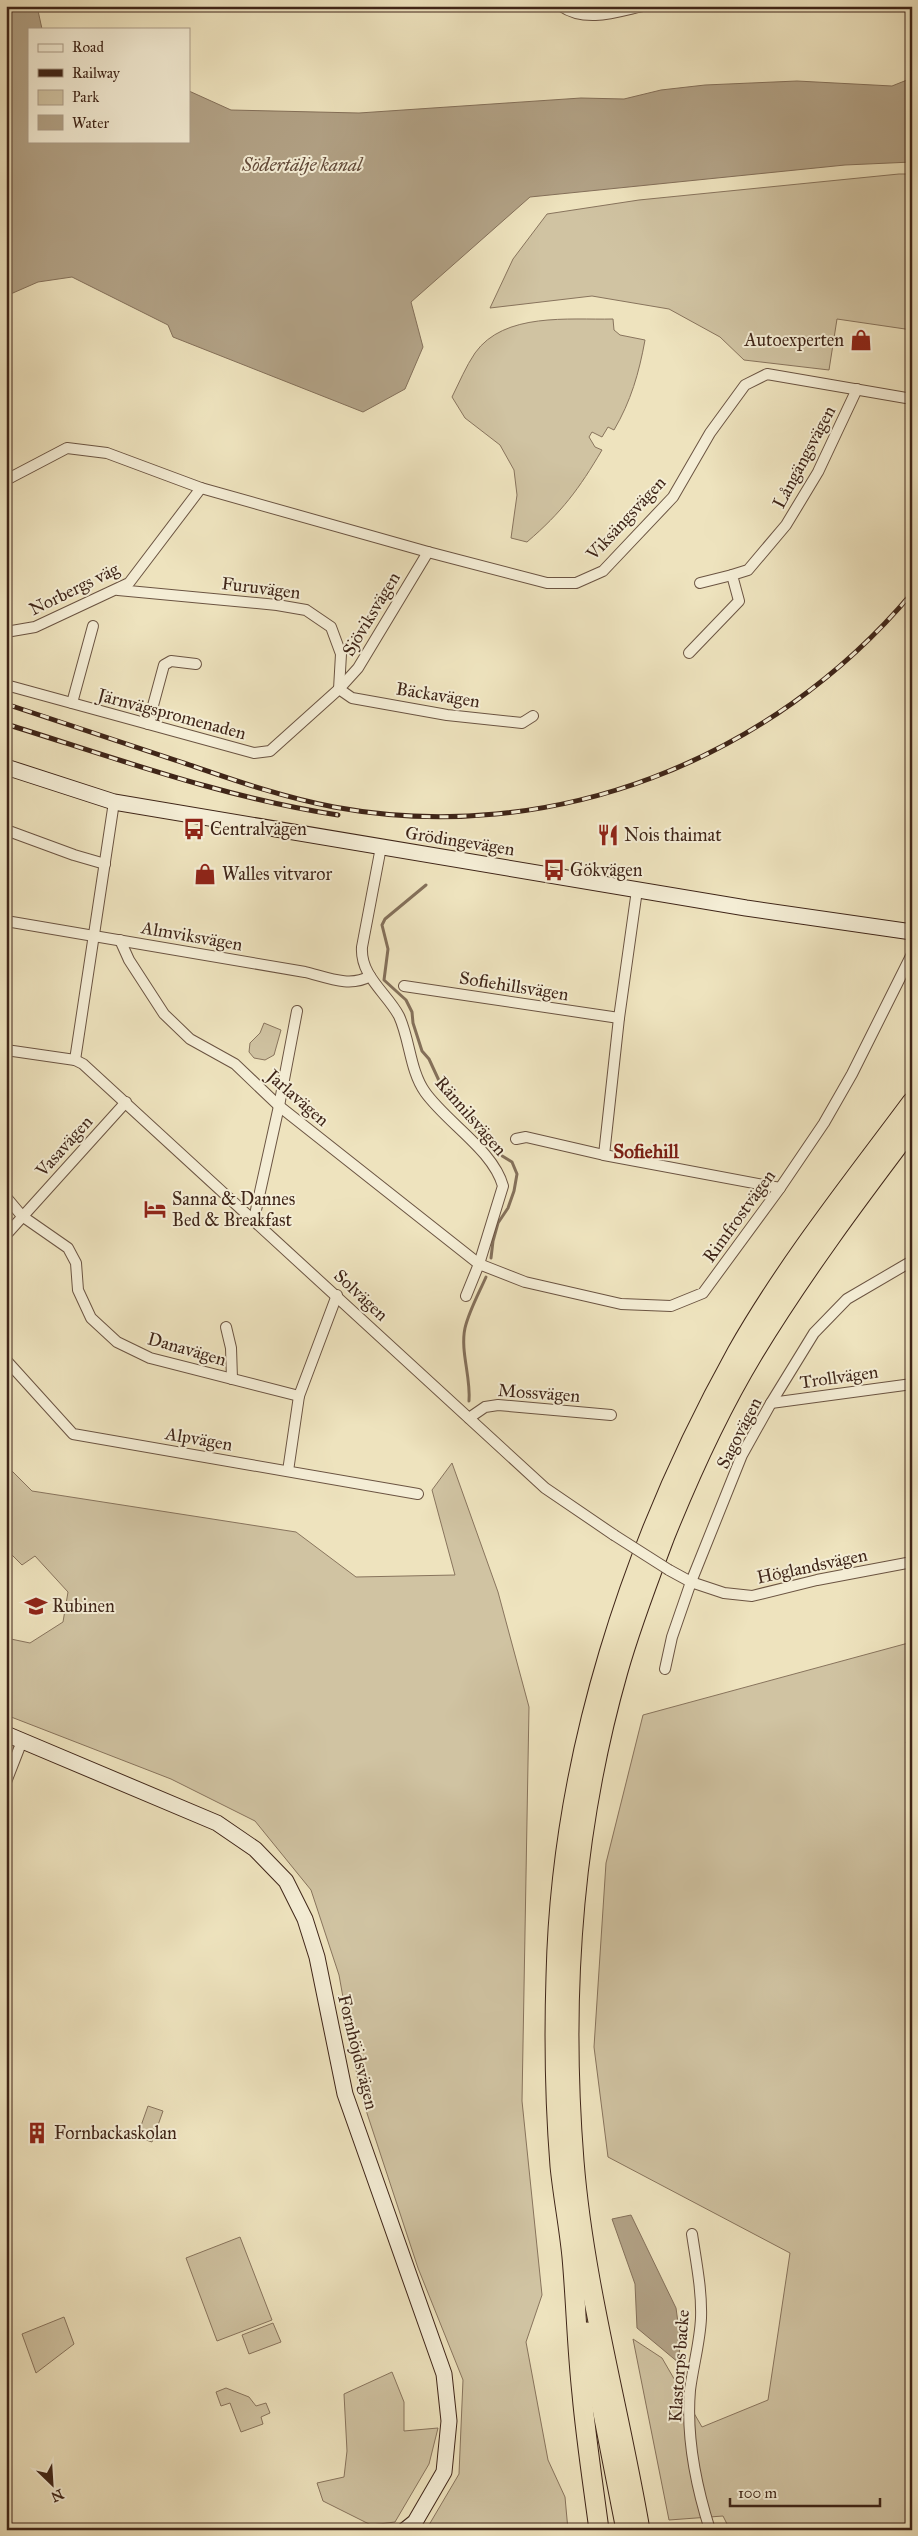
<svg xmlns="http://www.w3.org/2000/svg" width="918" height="2536" viewBox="0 0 918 2536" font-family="'IM FELL Great Primer',serif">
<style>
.green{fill:#d0c3a2;stroke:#88745d}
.water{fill:#b2a286;stroke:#84705a}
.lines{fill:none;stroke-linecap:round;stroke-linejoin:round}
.stream{stroke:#84705a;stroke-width:3}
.street-casing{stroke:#6b5442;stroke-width:12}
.secondary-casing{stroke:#3f2518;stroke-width:17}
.highway-casing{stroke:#3f2518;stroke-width:21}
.street{stroke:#f4edd5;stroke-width:10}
.secondary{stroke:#f4edd5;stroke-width:15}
.highway{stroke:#eee3be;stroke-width:19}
.rail-casing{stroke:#3f2518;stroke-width:5}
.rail{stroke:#f4edd5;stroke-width:3;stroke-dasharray:9;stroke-linecap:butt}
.street-bridge-casing{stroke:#6b5442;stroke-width:12;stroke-linecap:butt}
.street-bridge{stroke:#f4edd5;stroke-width:10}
.labels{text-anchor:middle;stroke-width:4;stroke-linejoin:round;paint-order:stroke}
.poi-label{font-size:18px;fill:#3f2518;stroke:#f4edd5;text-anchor:start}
.street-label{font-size:18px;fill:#3f2518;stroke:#f4edd5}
.water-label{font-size:19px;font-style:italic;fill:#624a39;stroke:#f4edd5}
.neighbourhood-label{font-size:19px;font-weight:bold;fill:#7a1f14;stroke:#f4edd5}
</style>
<rect width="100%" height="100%" fill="#eee3be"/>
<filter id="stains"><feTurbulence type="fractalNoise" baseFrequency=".004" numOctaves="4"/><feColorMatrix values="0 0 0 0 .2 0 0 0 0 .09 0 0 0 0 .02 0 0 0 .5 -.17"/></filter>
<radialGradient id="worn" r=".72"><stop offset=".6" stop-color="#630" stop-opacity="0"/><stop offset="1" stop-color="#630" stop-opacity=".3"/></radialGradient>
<!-- green -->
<g class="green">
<polygon points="899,174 912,174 912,330 837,319 829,370 744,360 720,337 669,309 592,296 490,308 513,259 547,214 639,200"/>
<path d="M613 319 614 330 620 335 645 340C639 373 631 401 614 430L608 427 602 437 592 432 589 437 595 447 602 450C579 489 562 512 527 542L511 538 517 495 514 470 500 445 465 418 452 397C459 383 466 366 475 353 504 312 569 320 613 319Z"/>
<polygon points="264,1023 281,1030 274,1055 265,1060 254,1058 249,1052 250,1043 260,1033"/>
<polygon points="452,1463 498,1592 529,1707 522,2101 542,2295 526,2342 548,2460 565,2497 568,2530 426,2530 459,2474 463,2380 418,2268 360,2092 339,1975 311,1890 255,1821 171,1779 6,1715 6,1638 30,1643 63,1622 68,1592 35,1556 22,1565 6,1549 6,1465 32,1491 296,1532 356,1577 455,1575 432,1490"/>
<polygon points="912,1642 912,1728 906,1743 912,1746 912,2530 730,2530 723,2516 669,2520 633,2339 662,2358 702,2427 768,2400 790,2253 608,2157 594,2047 606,1863 643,1715"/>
<polygon points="148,2106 163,2111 152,2142 137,2137"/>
<polygon points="240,2237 272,2320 217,2341 186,2258"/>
<polygon points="64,2317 74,2344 36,2373 22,2334"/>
<polygon points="273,2323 281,2342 249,2354 242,2335"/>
<polygon points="392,2372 404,2402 404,2431 438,2428 429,2464 395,2522 371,2525 323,2501 317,2483 344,2477 347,2451 344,2394"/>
<polygon points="226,2388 249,2397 256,2406 266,2403 270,2413 261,2417 263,2424 241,2432 230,2403 221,2406 216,2392"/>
</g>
<!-- water -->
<g class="water">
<polygon points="6,6 37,6 42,29 29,29 29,141 189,141 189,91 231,110 359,113 581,98 624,99 661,90 705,85 797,81 892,86 912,78 912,162 845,165 530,197 411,302 423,347 405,389 363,412 173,337 168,325 72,277 38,282 6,296"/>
<polygon points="631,2215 676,2308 680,2337 679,2363 637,2328 635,2284 612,2219"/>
</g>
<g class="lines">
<!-- stream -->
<g class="stream">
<polyline points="426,885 385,919 382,925 388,949 384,980 406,1000 412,1012 413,1023 422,1051 429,1059 441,1085 461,1113 472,1120 477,1131 493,1142 499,1154 512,1162 517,1174 514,1191 508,1208 498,1223 493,1241 491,1258"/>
<path d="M469 1401C471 1377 460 1351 465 1328 469 1311 479 1293 486 1277"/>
</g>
<!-- street casing -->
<g class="street-casing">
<g id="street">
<path d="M561 6C586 23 616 12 643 6"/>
<polyline points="6,480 67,448 107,453 201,488 428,552 547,583 576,583 603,571 673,497 710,433 745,385 767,374 912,399"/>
<polyline points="700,583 732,575"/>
<polyline points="118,590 277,605 306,610 331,627 341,654 339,689"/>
<polyline points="6,632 35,627 129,583 201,488"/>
<polyline points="689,653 739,601 732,575 748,570 786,525 818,472 857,389"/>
<polyline points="6,685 254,753 270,751 339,689 358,668 428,552"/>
<polyline points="339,689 352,698 447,715 522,723 533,716"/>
<polyline points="72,703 93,626"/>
<polyline points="148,724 164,665 171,661 196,664"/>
<polyline points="6,830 74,855 105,864"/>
<path d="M381 847 362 947C360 976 387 993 399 1016 410 1040 410 1071 425 1092 447 1123 493 1150 503 1186L479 1264 466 1296"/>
<path d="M6 921 305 972C326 977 350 988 370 976"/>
<polyline points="120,940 129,960 164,1014 190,1039 235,1064 279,1106 479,1264 525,1282 621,1304 671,1306 703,1293 780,1188 824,1123 852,1074 912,954"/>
<polyline points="404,986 619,1018"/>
<polyline points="6,1050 75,1060 83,1064 545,1488 614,1535"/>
<polyline points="75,1060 114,802"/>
<polyline points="516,1139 526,1137 604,1155 780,1188"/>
<polyline points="604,1155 619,1018 637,890"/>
<polyline points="6,1197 22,1216 68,1248 76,1263 78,1290 91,1318 117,1342 150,1358 299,1396"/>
<polyline points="254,1219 279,1106 297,1011"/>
<polyline points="6,1235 126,1102"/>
<polyline points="226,1327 231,1348 232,1379"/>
<polyline points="6,1360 73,1434 418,1494"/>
<polyline points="771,1403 912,1384"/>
<polyline points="469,1418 485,1407 498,1405 611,1415"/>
<polyline points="288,1471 299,1396 337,1295"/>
<polyline points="669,1570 691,1582 724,1593 752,1596 817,1580 912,1562"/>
<polyline points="665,1669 672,1637 691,1582 742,1455 771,1403 814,1333 847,1299 912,1261"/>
<polyline points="6,1782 22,1741"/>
<path d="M692 2234C696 2261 702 2290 701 2318 700 2342 693 2366 690 2390 686 2437 696 2486 710 2530"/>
</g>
</g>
<!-- secondary casing -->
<g class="secondary-casing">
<g id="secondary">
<polyline points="6,767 114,802 746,908 912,932"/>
<polyline points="6,1734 217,1823 255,1849 286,1881 305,1919 317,1957 345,2094 444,2374 449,2421 444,2472 415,2522 405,2530"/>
</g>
</g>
<!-- highway casing -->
<g class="highway-casing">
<g id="highway">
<polyline points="587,2332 626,2530"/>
<path d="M599 2530C593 2484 586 2439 582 2394 577 2348 576 2302 572 2257 569 2226 563 2196 560 2166 555 2103 554 2039 556 1976 561 1758 632 1541 737 1352 787 1264 851 1184 912 1102"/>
<path d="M640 2530C619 2407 584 2285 574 2161 561 1997 573 1829 618 1671 631 1625 648 1581 665 1536 690 1474 718 1412 753 1354 801 1275 856 1201 912 1127"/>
</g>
</g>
<!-- street -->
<use href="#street" class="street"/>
<!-- secondary -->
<use href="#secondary" class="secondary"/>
<!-- highway -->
<use href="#highway" class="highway"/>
<!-- rail casing -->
<g class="rail-casing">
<g id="rail">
<path d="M6 704C65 723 123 743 181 762 231 779 281 797 334 807 551 847 771 761 912 593"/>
<path d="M6 724C115 758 225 798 338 815"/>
</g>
</g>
<!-- rail -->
<use href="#rail" class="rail"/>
<!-- street-bridge casing -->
<g class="street-bridge-casing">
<polyline id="street-bridge" points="614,1535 669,1570"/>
</g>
<!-- street-bridge -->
<use href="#street-bridge" class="street-bridge"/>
</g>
<!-- icons -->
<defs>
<g id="shop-bare" transform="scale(1.725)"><path d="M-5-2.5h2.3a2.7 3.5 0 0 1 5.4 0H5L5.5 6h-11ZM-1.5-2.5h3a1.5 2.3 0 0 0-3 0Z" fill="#8f2418" stroke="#f4edd5" stroke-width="2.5" paint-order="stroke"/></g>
<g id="bus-bare" transform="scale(1.725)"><path d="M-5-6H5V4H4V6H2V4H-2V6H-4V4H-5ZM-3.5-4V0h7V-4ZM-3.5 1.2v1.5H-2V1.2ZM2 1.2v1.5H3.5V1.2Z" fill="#8f2418" stroke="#f4edd5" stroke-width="2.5" paint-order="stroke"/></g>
<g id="restaurant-bare" transform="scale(1.725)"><path d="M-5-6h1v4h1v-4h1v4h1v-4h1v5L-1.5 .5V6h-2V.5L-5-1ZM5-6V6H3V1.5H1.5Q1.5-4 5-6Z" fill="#8f2418" stroke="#f4edd5" stroke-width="2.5" paint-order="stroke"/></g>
<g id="hotel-bare" transform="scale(1.725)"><path d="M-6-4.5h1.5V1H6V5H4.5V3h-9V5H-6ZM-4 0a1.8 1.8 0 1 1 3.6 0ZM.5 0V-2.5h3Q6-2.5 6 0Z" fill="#8f2418" stroke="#f4edd5" stroke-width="2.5" paint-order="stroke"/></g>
<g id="school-bare" transform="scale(1.725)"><path d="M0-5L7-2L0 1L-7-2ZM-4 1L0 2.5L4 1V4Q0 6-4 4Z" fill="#8f2418" stroke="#f4edd5" stroke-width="2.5" paint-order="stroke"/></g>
<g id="building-bare" transform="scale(1.725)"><path d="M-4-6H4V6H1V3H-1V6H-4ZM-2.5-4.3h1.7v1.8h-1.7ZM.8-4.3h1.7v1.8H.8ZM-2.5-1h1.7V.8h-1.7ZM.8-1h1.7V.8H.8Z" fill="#8f2418" stroke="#f4edd5" stroke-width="2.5" paint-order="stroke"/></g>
</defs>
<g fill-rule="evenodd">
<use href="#shop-bare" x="861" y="340"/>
<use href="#bus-bare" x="194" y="829"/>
<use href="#restaurant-bare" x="608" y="835"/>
<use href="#bus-bare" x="554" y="870"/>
<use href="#shop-bare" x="205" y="874"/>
<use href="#hotel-bare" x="155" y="1209"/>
<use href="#school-bare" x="36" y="1606"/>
<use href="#building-bare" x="37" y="2133"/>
</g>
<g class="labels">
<!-- poi labels -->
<g class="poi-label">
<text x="844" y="346" text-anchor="end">Autoexperten</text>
<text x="210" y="835">Centralvägen</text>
<text x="624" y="841">Nois thaimat</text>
<text x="570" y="876">Gökvägen</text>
<text x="222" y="880">Walles vitvaror</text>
<text x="172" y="1205">Sanna &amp; Dannes<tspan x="172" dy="21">Bed &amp; Breakfast</tspan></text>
<text x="52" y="1612">Rubinen</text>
<text x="54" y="2139">Fornbackaskolan</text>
</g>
<!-- street labels -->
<g class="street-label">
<text transform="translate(804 457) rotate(-62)" y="6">Långängsvägen</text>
<text transform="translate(626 518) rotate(-47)" y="6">Viksängsvägen</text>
<text transform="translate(261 588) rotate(7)" y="6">Furuvägen</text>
<text transform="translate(74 589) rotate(-26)" y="6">Norbergs väg</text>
<text transform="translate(371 614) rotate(-59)" y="6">Sjöviksvägen</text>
<text transform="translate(438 695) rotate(9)" y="6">Bäckavägen</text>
<text transform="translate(172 714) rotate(15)" y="6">Järnvägspromenaden</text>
<text transform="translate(460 841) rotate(9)" y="6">Grödingevägen</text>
<text transform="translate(192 936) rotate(10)" y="6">Almviksvägen</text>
<text transform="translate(514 986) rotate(9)" y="6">Sofiehillsvägen</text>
<text transform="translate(298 1098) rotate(41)" y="6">Jarlavägen</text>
<text transform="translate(471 1116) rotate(49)" y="6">Rännilsvägen</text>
<text transform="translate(64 1146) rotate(-48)" y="6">Vasavägen</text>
<text transform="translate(739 1216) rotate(-54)" y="6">Rimfrostvägen</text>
<text transform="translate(361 1295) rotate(43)" y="6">Solvägen</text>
<text transform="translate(187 1349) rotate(16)" y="6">Danavägen</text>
<text transform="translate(839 1377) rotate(-8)" y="6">Trollvägen</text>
<text transform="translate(539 1393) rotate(4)" y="6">Mossvägen</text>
<text transform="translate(739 1433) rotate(-63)" y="6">Sagovägen</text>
<text transform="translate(199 1439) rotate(10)" y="6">Alpvägen</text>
<text transform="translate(812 1566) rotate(-12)" y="6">Höglandsvägen</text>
<text transform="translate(358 2052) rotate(76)" y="6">Fornhöjdsvägen</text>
<text transform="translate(679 2366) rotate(-86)" y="6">Klastorps backe</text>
</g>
<!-- water labels -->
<g class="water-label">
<text x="302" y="171">Södertälje kanal</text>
</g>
<!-- neighbourhood labels -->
<g class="neighbourhood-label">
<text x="646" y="1158">Sofiehill</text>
</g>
</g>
<!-- margin -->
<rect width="918" height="2536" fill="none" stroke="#eee3be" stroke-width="25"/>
<rect x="8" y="8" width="903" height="2521" fill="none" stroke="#3f2518" stroke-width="2.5"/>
<rect x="12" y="12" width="893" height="2511" fill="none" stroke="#3f2518"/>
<!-- legend -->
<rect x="28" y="28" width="162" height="115" fill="#f4edd5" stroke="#ac9d89"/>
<rect x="38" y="44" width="25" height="8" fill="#f4edd5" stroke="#ac9d89"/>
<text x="72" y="52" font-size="15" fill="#3f2518">Road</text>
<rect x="38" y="69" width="25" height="8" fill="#3f2518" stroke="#ac9d89"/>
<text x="72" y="78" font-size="15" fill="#3f2518">Railway</text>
<rect x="38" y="90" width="25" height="15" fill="#d0c3a2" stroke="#ac9d89"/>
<text x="72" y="102" font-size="15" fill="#3f2518">Park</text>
<rect x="38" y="115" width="25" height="15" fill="#b2a286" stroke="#ac9d89"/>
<text x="72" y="128" font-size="15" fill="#3f2518">Water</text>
<!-- north arrow -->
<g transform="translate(52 2484) rotate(155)" stroke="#f4edd5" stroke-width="4" paint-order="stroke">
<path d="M0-4L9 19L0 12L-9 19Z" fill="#3f2518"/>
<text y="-8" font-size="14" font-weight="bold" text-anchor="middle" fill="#3f2518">N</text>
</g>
<!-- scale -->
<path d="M730 2498v8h150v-8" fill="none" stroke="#3f2518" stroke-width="2.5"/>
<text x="738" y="2498" font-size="15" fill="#3f2518" stroke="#f4edd5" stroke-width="4" paint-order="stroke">100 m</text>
<rect width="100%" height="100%" filter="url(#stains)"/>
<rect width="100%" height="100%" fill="url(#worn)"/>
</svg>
